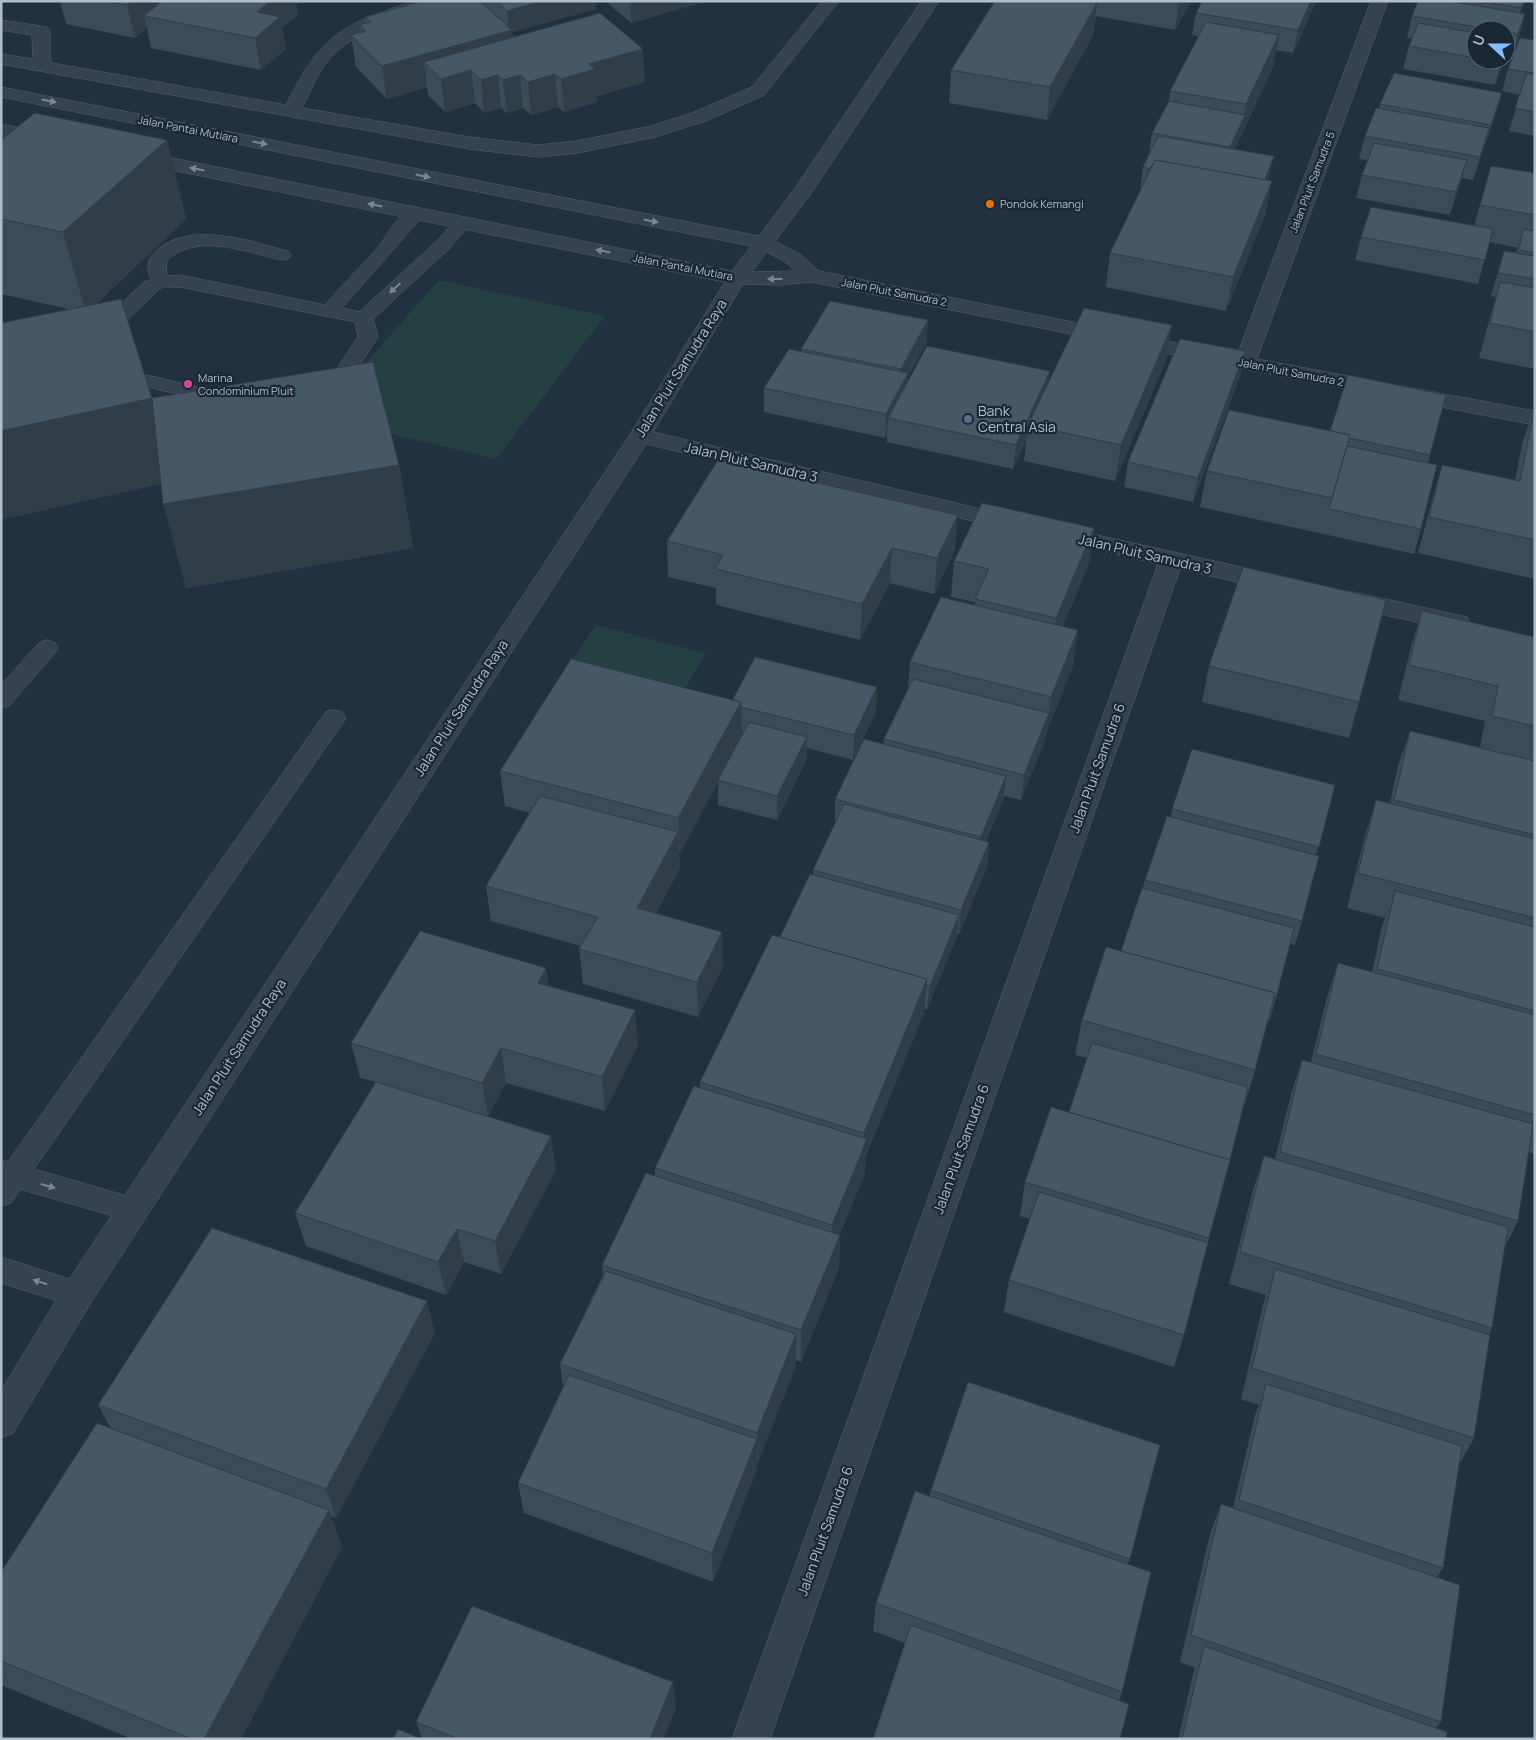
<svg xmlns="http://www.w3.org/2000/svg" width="1536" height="1740" viewBox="0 0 1536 1740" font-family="Manrope,sans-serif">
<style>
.green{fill:#244040}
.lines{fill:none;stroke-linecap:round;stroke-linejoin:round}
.lane-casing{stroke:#54616d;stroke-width:1}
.street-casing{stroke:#54616d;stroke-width:1}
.lane{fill:#36434f;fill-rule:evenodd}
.street{fill:#36434f;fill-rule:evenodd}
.wall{fill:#3c4b58}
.shaded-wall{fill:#313d47}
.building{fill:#465766;stroke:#313d47}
.oneway{fill:#7a8793}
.food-dot{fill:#e8710a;stroke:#1b2834;stroke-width:2}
.hotel-dot{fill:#d1479c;stroke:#1b2834;stroke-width:2}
.service-dot{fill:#5c6f8a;stroke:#1b2834;stroke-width:2}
.labels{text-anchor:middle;stroke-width:4.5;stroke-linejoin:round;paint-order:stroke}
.far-street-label{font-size:11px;fill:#b2beca;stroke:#1b2834}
.far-poi-label{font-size:11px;fill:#b2beca;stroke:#1b2834;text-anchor:start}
.street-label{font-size:14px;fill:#b2beca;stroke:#1b2834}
.poi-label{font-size:14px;fill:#b2beca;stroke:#1b2834;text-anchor:start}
</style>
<rect width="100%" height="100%" fill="#223140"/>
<!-- green -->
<g class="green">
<polygon points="439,280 605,316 496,459 318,417"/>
<polygon points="596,625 706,653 680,697 568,667"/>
</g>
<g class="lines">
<!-- lane casing -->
<g class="lane-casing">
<g id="lane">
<path d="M415 209 421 210 424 214 421 218 342 308 359 312 437 241 456 219H468L471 223 449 249 373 319 378 337C351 376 332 424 277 417L104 377 97 375 85 360C86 355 85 348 86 344 93 326 130 296 144 282L151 280C146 267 147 258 158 249 194 221 249 241 288 251L291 255 288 259 282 260C250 253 202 234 172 256 165 262 165 267 168 276L180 275 325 305C342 285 361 267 378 247 389 234 397 213 415 209ZM164 287H180L355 322 358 337C345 355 320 402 297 406 291 408 283 406 277 405L111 367 105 359 106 344 113 334 158 290Z"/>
<polygon points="47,640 55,643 58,648 55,653 9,706 1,708 1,685 39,643"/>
<polygon points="334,710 342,712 346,718 342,724 34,1169 144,1201 148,1210 144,1219 134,1222 20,1189 11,1203 1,1206 1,1160 8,1162 326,712"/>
<polygon points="1,1257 88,1285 93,1294 88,1303 78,1307 1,1283"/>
</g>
</g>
<!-- street casing -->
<g class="street-casing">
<g id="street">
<path d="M416 1H443L441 5C400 17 354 28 326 63 316 76 310 93 302 108L469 137 538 145 577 141 651 126 692 113 752 87 822 1H839L764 95 706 121 655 137 577 153 538 157 469 149 1 64V54L33 59 32 35 1 30V20L47 27 50 31V58L52 63 286 105C320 35 343 23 416 1Z"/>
<path d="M922 1H939L810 195 775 241 801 255 819 271 1237 355 1371 1H1388L1257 359 1535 411V425L1245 369 812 282 779 285 743 284 653 432 1011 516 1019 518 1023 523 1019 528 1011 530 646 444 90 1304 13 1433 1 1438V1391L66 1284 629 436 725 282 137 163 130 161 128 157 130 153 137 151 732 271 751 246 1 97V87L759 236 793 191ZM767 252 787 263 795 271 752 272Z"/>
<polygon points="1,124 56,135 58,139 56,143 49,145 1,136"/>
<polygon points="1056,526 1277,575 1285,577 1289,583 1285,589 1277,591 1180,569 770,1739 732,1739 1158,564 1048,538 1044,533 1048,528"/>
<polygon points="1348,591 1458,615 1467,617 1470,623 1467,629 1458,631 1339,605 1336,599 1339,593"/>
</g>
</g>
<!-- lane -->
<use href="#lane" class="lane"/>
<!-- street -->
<use href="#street" class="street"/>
</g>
<!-- wall -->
<g class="wall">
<polygon points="60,1 306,1 296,4 298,15 282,28 286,49 261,70 151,48 147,28 135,38 66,24"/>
<polygon points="422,1 595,1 596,9 512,32 513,38 645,82 597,96 597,102 564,112 558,107 531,115 523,108 507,113 501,108 484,113 475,103 445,112 428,95 427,87 387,99 356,67 351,35 361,32 360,25 366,23 365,17"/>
<polygon points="605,1 707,1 631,23"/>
<polygon points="995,1 1190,1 1189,5 1175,30 1096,16 1093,35 1047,120 949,103 951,70"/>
<polygon points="1418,1 1525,1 1521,14 1525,14 1519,37 1512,57 1506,56 1506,30 1476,30 1476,60 1504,60 1495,85 1403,69 1409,46 1412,39 1407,38 1412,16"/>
<polygon points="1315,4 1293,53 1276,50 1273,67 1235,149 1269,180 1272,181 1265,215 1226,311 1106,287 1110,253 1140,191 1143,167 1149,154 1152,133 1169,101 1170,91 1199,37 1192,35 1196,13"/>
<polygon points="1535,40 1535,136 1509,131 1520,95 1502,91 1508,69"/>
<polygon points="1380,104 1495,116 1484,148 1483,148 1473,180 1462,178 1450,215 1356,198 1362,175 1367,160 1359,159 1365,136 1379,108"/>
<polygon points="1,140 167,140 186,219 96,304 152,398 399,465 413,548 186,588 161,484 68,309 1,294"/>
<polygon points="1491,166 1535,173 1535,369 1479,358 1490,317 1496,297 1491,296 1504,251 1516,253 1518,248 1489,242 1478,284 1355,260 1361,237 1474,226"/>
<polygon points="928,320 926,344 908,377 908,382 1049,382 1166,360 1115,481 1024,461 1026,441 1013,469 887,442 887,434 885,438 764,412 764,388 801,351 801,349"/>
<polygon points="1245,351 1240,376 1193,502 1124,487 1128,462"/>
<polygon points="1535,406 1535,579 1418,553 1432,500 1442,465 1515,480 1523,441"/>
<polygon points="1229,410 1430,455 1428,464 1421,529 1414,554 1200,507 1207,471"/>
<polygon points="718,460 955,550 934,594 890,583 860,640 716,605 716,588 668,577 667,541"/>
<polygon points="1094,528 1089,563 1063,626 1073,666 1047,731 1046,738 1021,800 1004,796 1003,800 986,841 989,842 987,867 959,934 957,934 956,939 927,1009 924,1009 924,1013 865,1158 865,1173 840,1234 839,1267 801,1362 796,1360 796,1366 757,1463 757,1469 713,1582 524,1513 518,1483 563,1387 560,1364 603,1275 602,1265 655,1176 655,1168 700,1088 700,1082 813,875 813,870 835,823 835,799 884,744 884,739 908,689 910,662 975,605 975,602 951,597 954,561"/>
<polygon points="1422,611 1535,637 1535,1154 1529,1152 1518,1221 1504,1249 1492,1328 1489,1334 1474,1438 1459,1465 1443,1568 1437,1577 1441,1722 1436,1728 1446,1739 1178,1739 1193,1674 1195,1668 1180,1662 1210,1534 1221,1504 1233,1508 1255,1415 1259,1405 1241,1399 1264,1301 1266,1295 1229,1284 1253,1190 1264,1156 1275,1159 1291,1094 1302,1060 1311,1062 1327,997 1338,963 1372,972 1382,926 1385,918 1347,908 1365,836 1376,800 1390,803 1398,766 1410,731 1480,747 1485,721 1398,700 1411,647"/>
<polygon points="1209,666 1359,702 1349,738 1202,702"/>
<polygon points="877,687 876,712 853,760 807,748 806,761 777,820 718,805 718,782 679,854 680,868 656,913 723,967 698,1017 583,984 579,949 581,946 491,921 486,886 530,813 505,806 500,771 733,700"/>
<polygon points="1335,785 1316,855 1302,921 1295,945 1290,944 1276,998 1269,1022 1267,1021 1255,1070 1245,1104 1244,1103 1209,1238 1184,1335 1174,1367 1004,1312 1009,1280 1030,1219 1020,1216 1025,1182 1069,1112 1087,1058 1075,1055 1082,1020 1121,951 1143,888 1145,880 1171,817 1172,809"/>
<polygon points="549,986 638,1045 605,1111 506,1083 488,1116 556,1170 501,1274 464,1262 446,1295 306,1246 295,1213 376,1082 360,1078 351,1043"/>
<polygon points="435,1333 336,1518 331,1516 342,1547 241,1739 132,1739 1,1685 1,1572 110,1427 98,1405"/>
<polygon points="1160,1445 1128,1564 1122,1692 1119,1701 905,1643 873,1631 876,1603 930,1496 931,1490"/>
<polygon points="676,1708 663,1739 422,1739 416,1722"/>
</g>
<!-- shaded-wall -->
<g class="shaded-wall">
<polygon points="133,1 181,1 144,16 147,28 135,38 127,5"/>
<polygon points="270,1 306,1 296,4 298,15 282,28 286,49 261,70 255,38 257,12"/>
<polygon points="542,1 595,1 596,9 512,32 515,62 471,70 475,103 445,112 441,79 424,62 427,87 387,99 382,66 509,31 507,11"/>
<polygon points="630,1 707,1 631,23"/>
<polygon points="1179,1 1190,1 1189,5 1175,30"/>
<polygon points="1311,1 1316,1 1315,4 1293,53 1298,30"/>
<polygon points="1524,1 1525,1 1515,31 1521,8"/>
<polygon points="1097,3 1093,35 1047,120 1050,87"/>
<polygon points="1525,14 1519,37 1512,57 1518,34"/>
<polygon points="1279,35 1273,67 1240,138 1246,104"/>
<polygon points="643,49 645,82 597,96 597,102 564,112 561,79 589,64"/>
<polygon points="1502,60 1504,60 1495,85"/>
<polygon points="555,74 558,107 531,115 528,82"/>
<polygon points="498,75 501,108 484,113 481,80"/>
<polygon points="520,75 523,108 507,113 503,80"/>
<polygon points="1502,93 1495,116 1484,148 1491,125"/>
<polygon points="1245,115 1240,138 1225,170 1230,147"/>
<polygon points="1489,128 1483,151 1473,180 1480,157"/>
<polygon points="167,140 186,219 86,313 63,232"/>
<polygon points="1274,156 1269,179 1257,212 1262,188"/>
<polygon points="1467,160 1460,183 1450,215 1456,192"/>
<polygon points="1272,181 1265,215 1226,311 1233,277"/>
<polygon points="928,320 926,344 908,377 907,398 888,418 887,434 885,438 886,414 900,389 901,369"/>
<polygon points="1172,325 1166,360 1115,481 1121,445"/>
<polygon points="1245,351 1240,376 1193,502 1198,478"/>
<polygon points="1050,371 1047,395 1028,425 1026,441 1013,469 1016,445"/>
<polygon points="152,398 174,481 1,520 1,431"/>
<polygon points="399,465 413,548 186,588 163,504"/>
<polygon points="958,515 955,550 934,594 937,558"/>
<polygon points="1094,528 1089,563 1051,654 1056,618"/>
<polygon points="892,548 890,583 860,640 862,604"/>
<polygon points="1078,630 1073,666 1047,731 1046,738 1021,800 1024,775 1049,714 1051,697"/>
<polygon points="877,687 876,712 853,760 854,735"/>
<polygon points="741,702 742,737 718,780 718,782 680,854 678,818"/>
<polygon points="807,737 806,761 777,820 777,796"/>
<polygon points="1006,776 1003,800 978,862 981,837"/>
<polygon points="678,832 680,868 640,943 637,908"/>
<polygon points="989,842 987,867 959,934 961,910"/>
<polygon points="959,915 956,939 927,1009 930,986"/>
<polygon points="722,932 723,967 698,1017 697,982"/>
<polygon points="546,968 551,1003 538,983"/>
<polygon points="927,979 924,1013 865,1158 865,1173 830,1257 832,1225 864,1147 864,1133"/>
<polygon points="635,1010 638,1045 605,1111 602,1077"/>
<polygon points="501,1048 506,1083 488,1117 482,1083"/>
<polygon points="551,1136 556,1170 501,1274 495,1241"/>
<polygon points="457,1229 464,1262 446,1295 438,1262"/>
<polygon points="840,1235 839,1267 801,1362 801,1330"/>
<polygon points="427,1301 435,1333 336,1518 326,1489"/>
<polygon points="796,1334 796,1366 758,1463 757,1433"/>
<polygon points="757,1439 757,1469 713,1582 712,1553"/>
<polygon points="329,1510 342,1547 241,1739 204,1739"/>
<polygon points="673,1682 676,1708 663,1739 650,1739"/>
</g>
<!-- building -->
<g class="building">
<polygon points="106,1 133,1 127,5"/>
<polygon points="162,1 200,1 204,2 205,1 270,1 257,12 280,17 255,38 144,16"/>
<polygon points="422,1 480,1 512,30 382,66 351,35 366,31 360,25 371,22 365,17"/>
<polygon points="496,1 542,1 507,11"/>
<polygon points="995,1 1087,1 1097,3 1050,87 951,70"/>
<polygon points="1202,1 1311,1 1298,30 1196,13"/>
<polygon points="1418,1 1450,1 1525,14 1518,34 1506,32 1506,30 1494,30 1412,16"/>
<polygon points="1480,1 1524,1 1521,8"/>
<polygon points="600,13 643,49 589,64 595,69 561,79 555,74 528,82 520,75 503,80 498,75 481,80 471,70 441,79 424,62"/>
<polygon points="1206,22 1279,35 1246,104 1170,91"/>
<polygon points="1418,23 1476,33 1476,58 1409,46"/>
<polygon points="1506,38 1510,38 1506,50"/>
<polygon points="1520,38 1535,40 1535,73 1508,69"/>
<polygon points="1489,60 1502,60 1502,62"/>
<polygon points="1394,73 1502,93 1491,125 1380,104"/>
<polygon points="1527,73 1535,75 1535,112 1515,108"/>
<polygon points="1169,101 1245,115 1230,147 1152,133"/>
<polygon points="1376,108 1489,128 1480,157 1365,136"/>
<polygon points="35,113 167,140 63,232 1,219 1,140"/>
<polygon points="1158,136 1274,156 1265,180 1155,160 1150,169 1143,167"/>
<polygon points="1374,143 1467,160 1456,192 1362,175"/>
<polygon points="1155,160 1272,181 1233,277 1110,253"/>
<polygon points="1491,166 1535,173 1535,215 1480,205"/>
<polygon points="1371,207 1493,229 1485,260 1361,237"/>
<polygon points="1523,229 1535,231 1535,253 1519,250"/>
<polygon points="1504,251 1535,256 1535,279 1498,273"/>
<polygon points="1500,282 1535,288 1535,332 1490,323"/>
<polygon points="121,299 152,398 1,431 1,323"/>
<polygon points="830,301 928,320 901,369 801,349"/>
<polygon points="1084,308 1172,325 1121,445 1028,425"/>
<polygon points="1180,339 1245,351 1198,478 1128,462"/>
<polygon points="927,346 1050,371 1016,445 888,418"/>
<polygon points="789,349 908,373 886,414 764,388"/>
<polygon points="373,362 399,465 163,504 152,398"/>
<polygon points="1348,375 1446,395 1430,455 1349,438 1350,435 1330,431"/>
<polygon points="1535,406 1535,540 1429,517 1442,465 1520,481"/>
<polygon points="1229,410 1350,435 1332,498 1207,471"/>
<polygon points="1347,446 1437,465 1421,529 1329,509"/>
<polygon points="718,460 958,515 937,558 892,548 862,604 715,569 723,555 667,541"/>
<polygon points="982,503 1094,528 1056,618 975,599 989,569 954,561"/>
<polygon points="1243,567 1386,600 1359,702 1209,666"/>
<polygon points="941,597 1078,630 1051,697 910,662"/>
<polygon points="1422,611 1535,637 1535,726 1492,716 1498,686 1409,665"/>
<polygon points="755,657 877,687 854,735 741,707 741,702 733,699"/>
<polygon points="571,659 741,702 678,818 500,771"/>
<polygon points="913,679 1049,713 1024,775 884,739"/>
<polygon points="749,722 807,737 777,796 718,780"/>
<polygon points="1410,731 1535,761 1535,835 1394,800"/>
<polygon points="864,739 1006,776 981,837 835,799"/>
<polygon points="1192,749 1335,785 1319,847 1172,809"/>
<polygon points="540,796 678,832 637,908 722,932 697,982 579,949 598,917 486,886"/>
<polygon points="1376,800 1535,839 1535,918 1358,873"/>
<polygon points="844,804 989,842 961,910 813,870"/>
<polygon points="1167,816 1319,856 1302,921 1145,880"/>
<polygon points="810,874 959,915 930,986 926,985 927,979 780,937"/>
<polygon points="1142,888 1294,928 1276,998 1274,997 1275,993 1121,951"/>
<polygon points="1395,891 1535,927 1535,1011 1377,969"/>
<polygon points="420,931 546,968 538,983 635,1010 602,1077 501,1048 482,1083 351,1043"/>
<polygon points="772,935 927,979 864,1133 700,1082"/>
<polygon points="1106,947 1275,993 1255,1070 1082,1020"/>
<polygon points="1338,963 1535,1015 1535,1115 1316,1054"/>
<polygon points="1092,1043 1248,1087 1230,1160 1069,1112"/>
<polygon points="1302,1060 1533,1124 1518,1221 1280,1152"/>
<polygon points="376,1082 551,1136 495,1241 457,1229 438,1262 295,1213"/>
<polygon points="694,1086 867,1139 832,1225 655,1168"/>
<polygon points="1051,1107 1230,1160 1209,1238 1025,1182"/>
<polygon points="1264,1156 1508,1227 1492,1328 1240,1252"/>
<polygon points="646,1173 840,1235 801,1330 602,1265"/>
<polygon points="1039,1192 1208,1243 1184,1335 1009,1280"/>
<polygon points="212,1228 427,1301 326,1489 98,1405"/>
<polygon points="1275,1269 1490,1335 1474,1438 1252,1368"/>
<polygon points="606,1271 796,1334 757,1433 560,1364"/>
<polygon points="569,1375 757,1439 712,1553 518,1483"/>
<polygon points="968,1382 1160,1445 1130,1559 931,1490"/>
<polygon points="1266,1384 1462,1446 1443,1568 1239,1500"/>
<polygon points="97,1423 329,1510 204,1739 192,1739 1,1661 1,1572"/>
<polygon points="915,1491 1151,1572 1122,1692 876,1603"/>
<polygon points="1221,1504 1460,1585 1441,1722 1191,1635"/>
<polygon points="472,1606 673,1682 650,1739 458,1739 416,1722"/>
<polygon points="911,1625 1129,1704 1120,1739 873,1739"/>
<polygon points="1204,1646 1447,1732 1446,1739 1182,1739"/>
<polygon points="398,1729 422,1739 393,1739"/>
</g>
<!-- one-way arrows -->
<defs><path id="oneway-solid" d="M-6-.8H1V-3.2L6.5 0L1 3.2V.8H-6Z" transform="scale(1.25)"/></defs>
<g class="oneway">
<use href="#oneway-solid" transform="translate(49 101) rotate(11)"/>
<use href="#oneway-solid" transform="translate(260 143) rotate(11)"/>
<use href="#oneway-solid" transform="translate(197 169) rotate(-169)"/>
<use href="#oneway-solid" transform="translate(423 176) rotate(11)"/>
<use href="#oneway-solid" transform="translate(375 205) rotate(-168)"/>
<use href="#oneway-solid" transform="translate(651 221) rotate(11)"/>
<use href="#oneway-solid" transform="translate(603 251) rotate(-169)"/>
<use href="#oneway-solid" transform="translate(775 279) rotate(-180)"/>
<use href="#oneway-solid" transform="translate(395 288) rotate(137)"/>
<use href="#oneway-solid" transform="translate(48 1186) rotate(16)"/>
<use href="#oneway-solid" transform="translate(40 1282) rotate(-163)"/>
</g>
<!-- markers -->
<circle class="food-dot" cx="990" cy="204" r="5"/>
<circle class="hotel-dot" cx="188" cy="384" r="5"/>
<circle class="service-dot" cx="968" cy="419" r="5"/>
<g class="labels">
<!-- far-street labels -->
<g class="far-street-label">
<text transform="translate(188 129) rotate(11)" y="4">Jalan Pantai Mutiara</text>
<text transform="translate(1312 182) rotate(-69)" y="4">Jalan Pluit Samudra 5</text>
<text transform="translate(683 267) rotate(11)" y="4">Jalan Pantai Mutiara</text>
<text transform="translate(894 292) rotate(11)" y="4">Jalan Pluit Samudra 2</text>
<text transform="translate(1291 372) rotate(11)" y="4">Jalan Pluit Samudra 2</text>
</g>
<!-- far-poi labels -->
<g class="far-poi-label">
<text x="1000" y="208">Pondok Kemangi</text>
<text x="198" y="382">Marina<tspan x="198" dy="13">Condominium Pluit</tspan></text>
</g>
<!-- street labels -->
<g class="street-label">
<text transform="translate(681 368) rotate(-58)" y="5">Jalan Pluit Samudra Raya</text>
<text transform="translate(751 462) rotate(13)" y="5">Jalan Pluit Samudra 3</text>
<text transform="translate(1145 554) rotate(13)" y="5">Jalan Pluit Samudra 3</text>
<text transform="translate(461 708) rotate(-57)" y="5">Jalan Pluit Samudra Raya</text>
<text transform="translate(1097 768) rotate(-70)" y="5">Jalan Pluit Samudra 6</text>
<text transform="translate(239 1047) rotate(-57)" y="5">Jalan Pluit Samudra Raya</text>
<text transform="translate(961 1149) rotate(-70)" y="5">Jalan Pluit Samudra 6</text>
<text transform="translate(825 1531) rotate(-70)" y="5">Jalan Pluit Samudra 6</text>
</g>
<!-- poi labels -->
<g class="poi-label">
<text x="978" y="416">Bank<tspan x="978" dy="16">Central Asia</tspan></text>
</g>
</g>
<!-- border -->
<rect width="1536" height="1740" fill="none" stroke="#b2beca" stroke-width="5"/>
<!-- north arrow -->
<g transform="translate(1491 45) rotate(291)"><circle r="24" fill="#1b2834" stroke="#576470"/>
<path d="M0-4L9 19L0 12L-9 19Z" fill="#83beff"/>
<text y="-8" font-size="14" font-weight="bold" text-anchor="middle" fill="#b2beca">U</text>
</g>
</svg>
